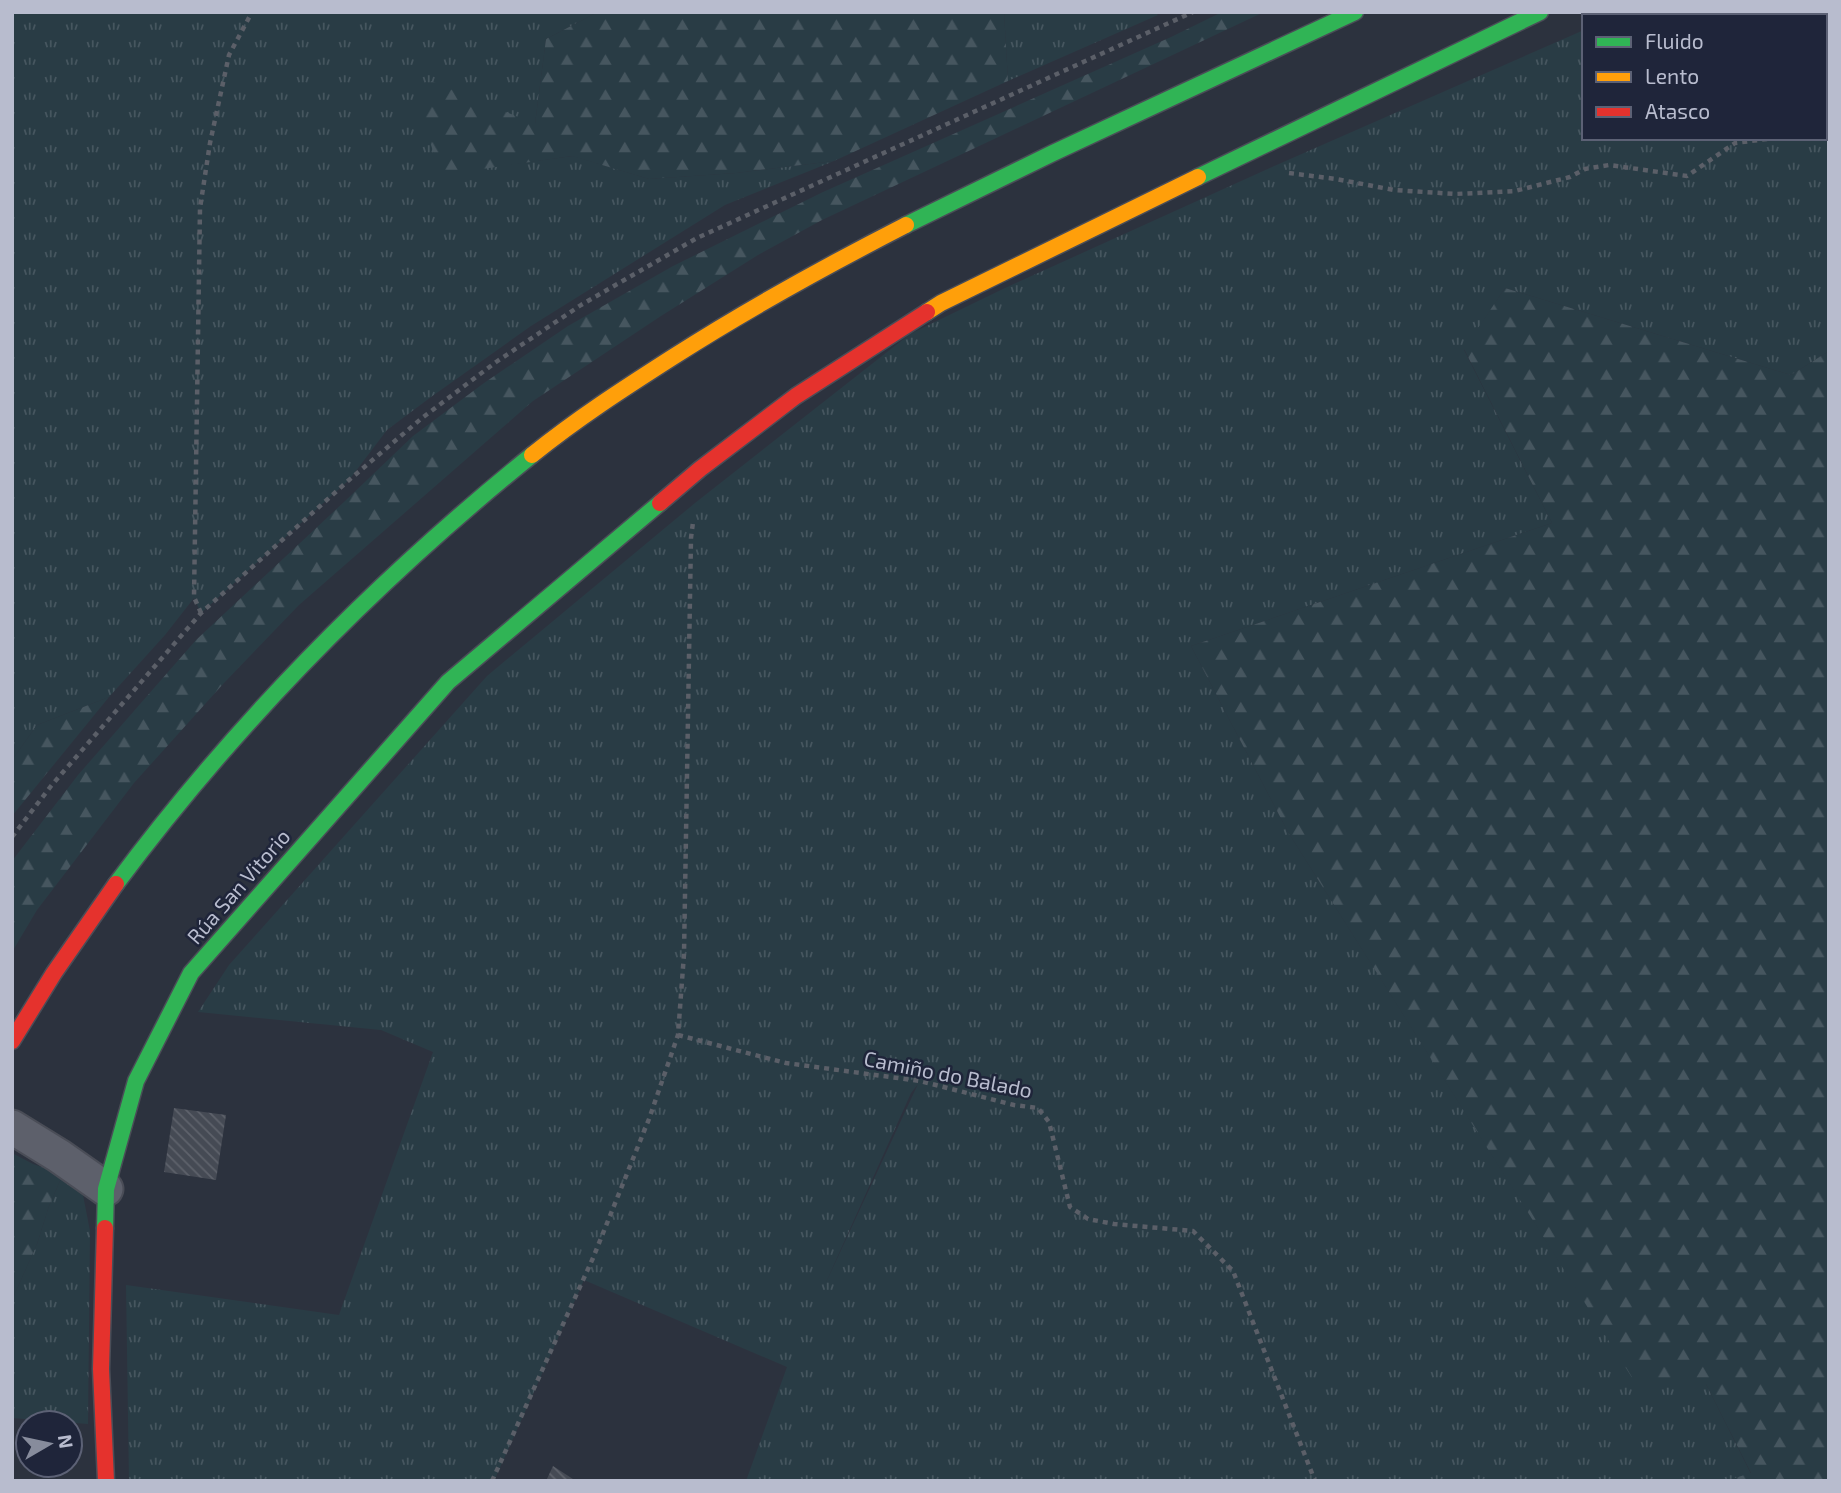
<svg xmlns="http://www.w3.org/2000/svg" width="1841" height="1493" viewBox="0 0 1841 1493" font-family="'Exo 2',sans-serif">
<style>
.grass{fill:url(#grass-tufts);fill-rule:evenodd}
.forest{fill:url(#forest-firs)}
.building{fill:url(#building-back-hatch)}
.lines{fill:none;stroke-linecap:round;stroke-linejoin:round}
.street-casing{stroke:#4a4d57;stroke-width:37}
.fast-casing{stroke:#4a4d57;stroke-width:19}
.slow-casing{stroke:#4a4d57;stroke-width:19}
.jam-casing{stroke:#4a4d57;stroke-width:19}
.path{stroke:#5b5f68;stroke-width:4.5;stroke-dasharray:5 5;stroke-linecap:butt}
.street{stroke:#5d606b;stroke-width:33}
.fast{stroke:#30b455;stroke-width:16}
.slow{stroke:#ff9f0a;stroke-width:16}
.jam{stroke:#e5322d;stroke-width:16}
.labels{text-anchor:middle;stroke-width:5;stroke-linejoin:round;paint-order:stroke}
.street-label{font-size:21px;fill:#b8bcce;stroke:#1f253a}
</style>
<defs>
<pattern id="grass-tufts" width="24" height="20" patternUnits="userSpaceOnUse" patternTransform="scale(1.75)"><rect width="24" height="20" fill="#293c45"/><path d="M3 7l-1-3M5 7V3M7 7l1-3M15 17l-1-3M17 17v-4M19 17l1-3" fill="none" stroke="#46565f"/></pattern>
<pattern id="forest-firs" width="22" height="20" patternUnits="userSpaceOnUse" patternTransform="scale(1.75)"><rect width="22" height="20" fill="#293c45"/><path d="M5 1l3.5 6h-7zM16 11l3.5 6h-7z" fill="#46565f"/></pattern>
<pattern id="building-back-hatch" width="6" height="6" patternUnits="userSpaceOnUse" patternTransform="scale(1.75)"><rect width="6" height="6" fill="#454a54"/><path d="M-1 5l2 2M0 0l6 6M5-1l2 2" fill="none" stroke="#5e626b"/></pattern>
</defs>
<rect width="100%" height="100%" fill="#2c323e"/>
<!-- grass -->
<g class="grass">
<polygon points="12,12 598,12 546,39 535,124 440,174 573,156 649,179 736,173 834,161 725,205 531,326 431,397 387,430 349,480 201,613 194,598 165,635 109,697 37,725 12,760"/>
<polygon points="1004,12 1154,12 1158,15 1008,81"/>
<path d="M1624 12H1829V351L1791 375 1505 288 1464 350 1552 523 1191 646 1288 832 1636 1383 1706 1384 1751 1474 1725 1481H746L787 1367 584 1280 494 1481H129L126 1285 339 1315 433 1052 381 1030 198 1012 229 965 487 676 695 503 910 334 1005 288 1272 167 1584 30V138H1825V16H1616ZM918 1084 823 1289 911 1093Z"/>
<polygon points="63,1174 82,1190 90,1231 88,1424 12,1418 12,1300 37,1244 49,1206"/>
</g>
<!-- forest -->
<g class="forest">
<polygon points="598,12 1004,12 1008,81 834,161 736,173 649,179 572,156 440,175 421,111 431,81 535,124 546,39"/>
<polygon points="1222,12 1264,12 822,220 758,255 661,316 533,401 299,605 224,683 134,783 37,910 12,952 12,861 78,775 196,640 345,501 413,436 484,383 568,326 673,266 823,192 1171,37"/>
<polygon points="1505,288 1791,375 1829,351 1829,1481 1725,1481 1751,1473 1706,1384 1636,1384 1288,832 1191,646 1552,523 1464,349"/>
<polygon points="109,697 12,816 12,760 37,725"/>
<polygon points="12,1153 33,1164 63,1174 49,1206 37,1244 12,1300"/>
</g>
<!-- building -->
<g class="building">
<polygon points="174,1108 226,1115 216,1180 164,1172"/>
<polygon points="553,1466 576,1481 546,1481"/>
</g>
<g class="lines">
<!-- street casing -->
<g class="street-casing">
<polyline id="street" points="12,1127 59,1156 106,1189"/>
</g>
<!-- fast casing -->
<g class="fast-casing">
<g id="fast">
<polyline points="1198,177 1540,12"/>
<polyline points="906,225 1053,153 1355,12"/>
<path d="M116 884C236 723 376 581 532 455"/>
<polyline points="105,1228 106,1189 136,1081 191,973 448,682 660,503"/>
</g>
</g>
<!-- slow casing -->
<g class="slow-casing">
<g id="slow">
<polyline points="927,312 941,303 1198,177"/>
<path d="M532 455C578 418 623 389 673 357 748 309 826 266 906 225"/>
</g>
</g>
<!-- jam casing -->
<g class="jam-casing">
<g id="jam">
<polyline points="660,503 700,469 796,396 927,312"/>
<polyline points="12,1041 54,973 116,884"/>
<polyline points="105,1228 101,1369 106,1481"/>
</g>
</g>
<!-- path -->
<g class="path">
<polyline points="1825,134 1829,134"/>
<polyline points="1289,173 1336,179 1394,190 1455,194 1515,191 1570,177 1585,169 1609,165 1687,176 1735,143 1774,138"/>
<polyline points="201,613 194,597 200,208 210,143 229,55 252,12"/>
<polyline points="12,837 51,786 201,613 349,480 422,418 496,362 581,305 697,238 1193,12"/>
<polyline points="678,1035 786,1063 920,1081 1014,1105 1038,1108 1049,1122 1070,1207 1088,1219 1114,1224 1193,1231 1233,1271 1315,1481"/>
<polyline points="492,1481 593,1258 649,1119 678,1035 684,954 691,538 693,522"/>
</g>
<!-- street -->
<use href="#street" class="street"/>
<!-- fast -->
<use href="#fast" class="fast"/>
<!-- slow -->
<use href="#slow" class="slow"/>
<!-- jam -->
<use href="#jam" class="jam"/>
</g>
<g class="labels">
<!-- street labels -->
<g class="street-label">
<text transform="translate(239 887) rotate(-49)" y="7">Rúa San Vitorio</text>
<text transform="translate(948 1075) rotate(11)" y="7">Camiño do Balado</text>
</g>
</g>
<!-- border -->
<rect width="1841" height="1493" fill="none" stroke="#b8bcce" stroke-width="28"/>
<!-- legend -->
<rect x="1582" y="14" width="245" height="126" fill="#1f253a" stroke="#5c6175" stroke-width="2"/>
<rect x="1596" y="37" width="35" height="10" fill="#30b455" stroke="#5c6175" stroke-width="2"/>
<text x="1645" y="49" font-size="21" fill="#b8bcce">Fluido</text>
<rect x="1596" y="72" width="35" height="10" fill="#ff9f0a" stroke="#5c6175" stroke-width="2"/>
<text x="1645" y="84" font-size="21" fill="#b8bcce">Lento</text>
<rect x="1596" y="107" width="35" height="10" fill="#e5322d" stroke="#5c6175" stroke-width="2"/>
<text x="1645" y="119" font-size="21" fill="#b8bcce">Atasco</text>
<!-- north arrow -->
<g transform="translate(49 1444) rotate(81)"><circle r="33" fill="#1f253a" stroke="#5c6175" stroke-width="2"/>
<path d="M0-5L12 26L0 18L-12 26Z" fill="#878c9c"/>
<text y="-10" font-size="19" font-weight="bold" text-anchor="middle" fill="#b8bcce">N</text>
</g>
</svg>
